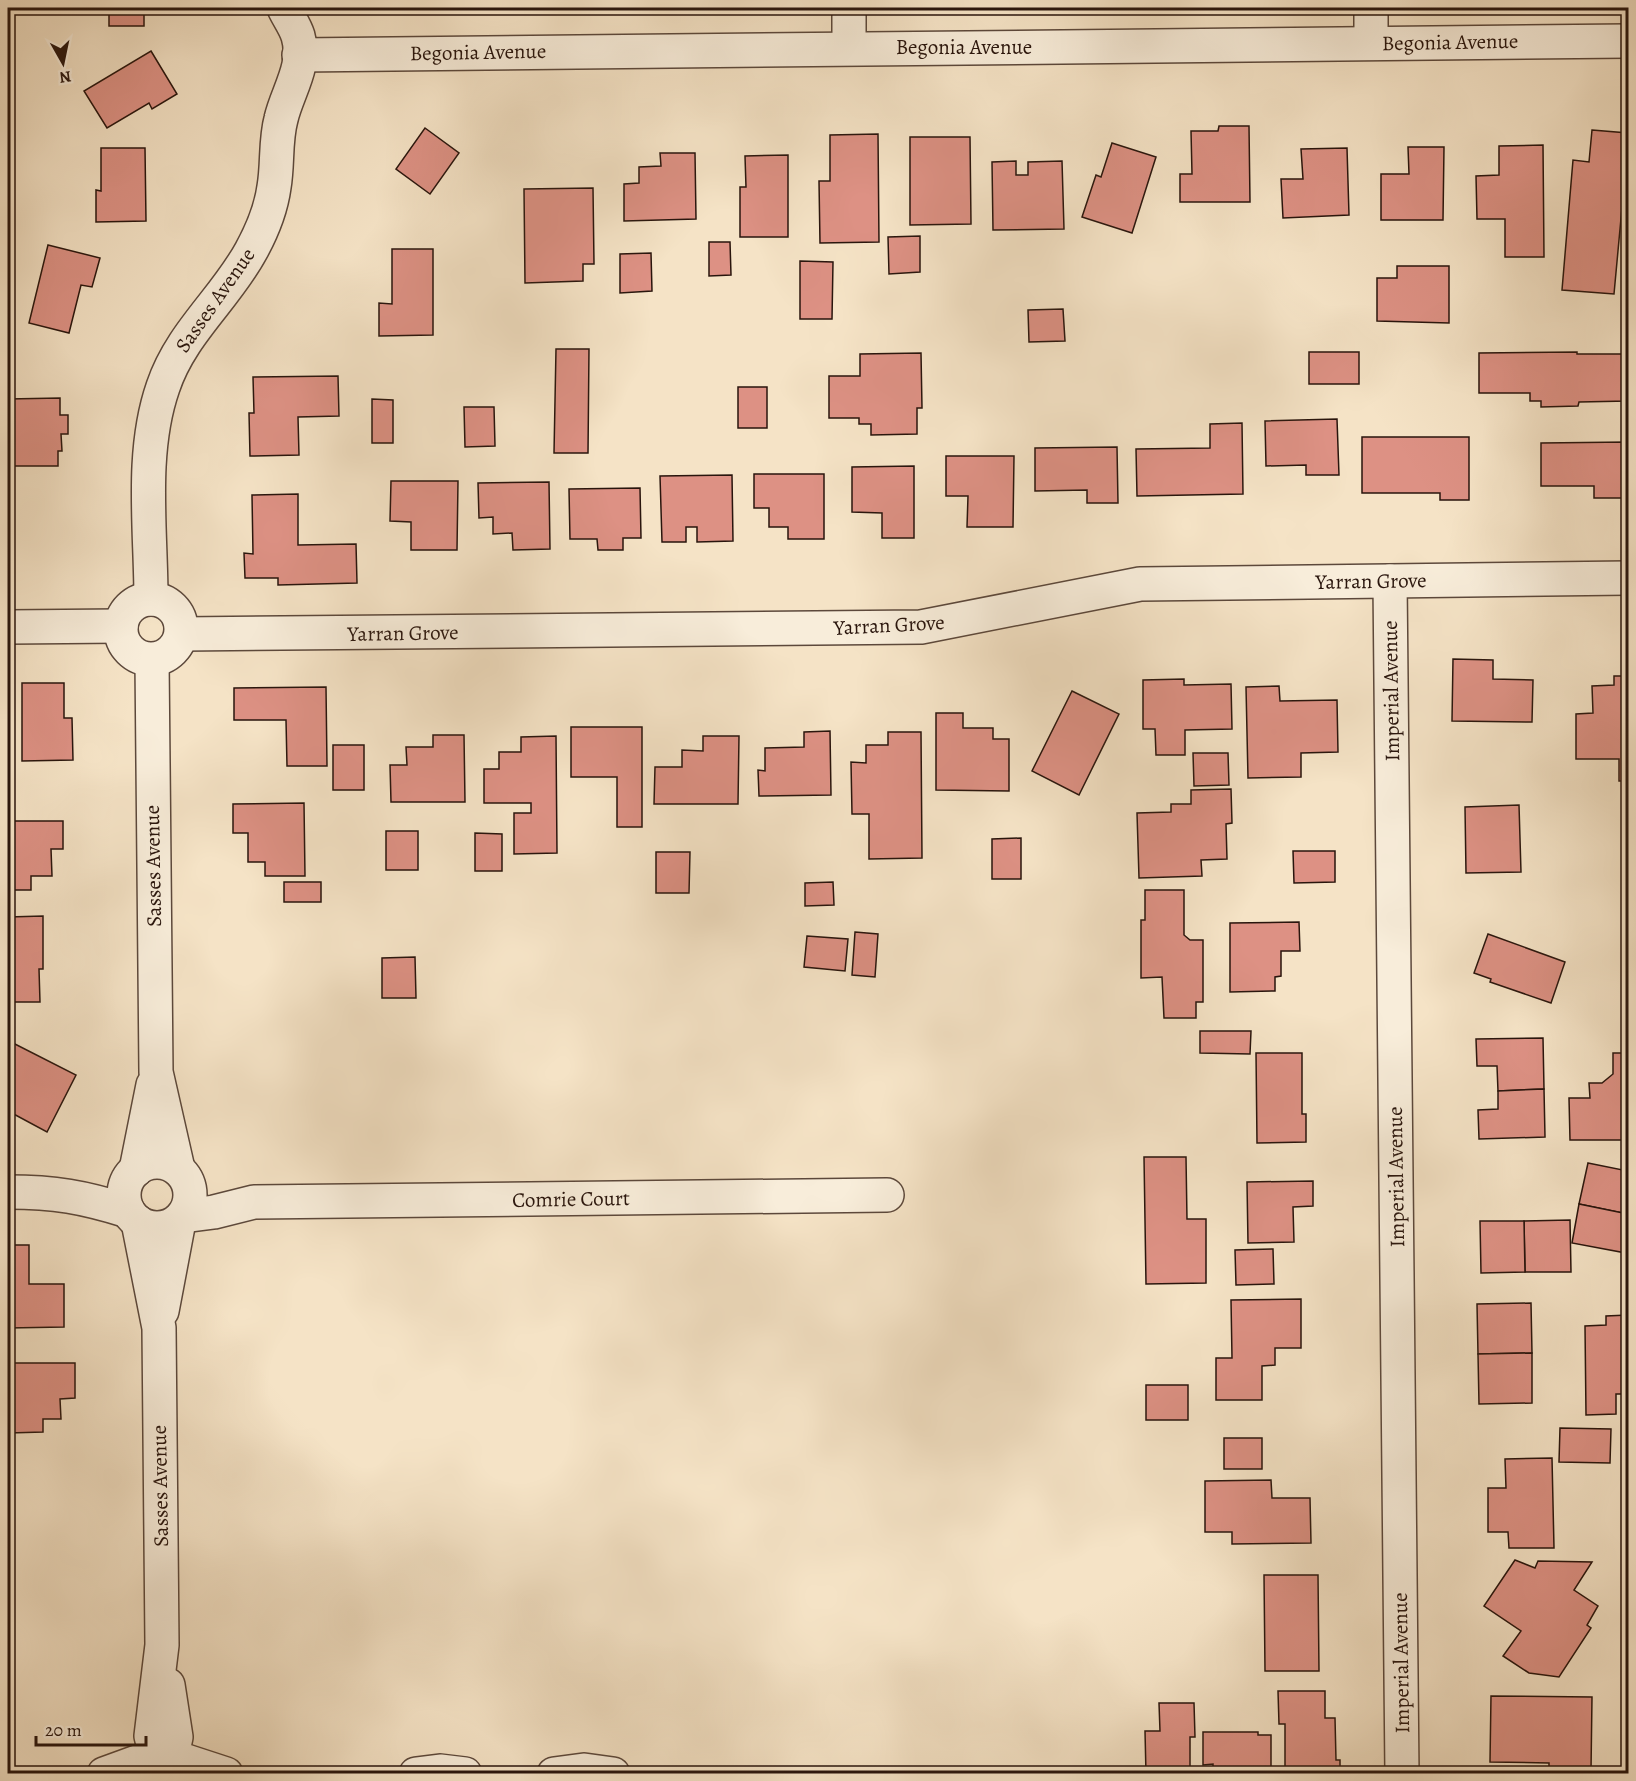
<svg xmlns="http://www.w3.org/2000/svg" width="1636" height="1781" viewBox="0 0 1636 1781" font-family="Alegreya,serif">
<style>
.building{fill:#dd9184;stroke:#29150d;stroke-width:1.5}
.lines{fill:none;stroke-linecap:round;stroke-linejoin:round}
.street-casing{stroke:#5c483b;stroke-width:36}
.street{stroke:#f8edda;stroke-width:33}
.labels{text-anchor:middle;stroke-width:6;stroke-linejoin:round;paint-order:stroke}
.street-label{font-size:21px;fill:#29150d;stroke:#f8edda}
</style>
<rect width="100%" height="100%" fill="#f5e3c6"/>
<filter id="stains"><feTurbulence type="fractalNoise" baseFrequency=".00333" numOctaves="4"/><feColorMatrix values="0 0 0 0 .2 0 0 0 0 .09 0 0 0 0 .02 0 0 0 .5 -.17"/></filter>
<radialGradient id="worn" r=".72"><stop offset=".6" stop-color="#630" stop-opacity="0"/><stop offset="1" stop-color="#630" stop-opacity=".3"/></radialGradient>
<!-- building -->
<g class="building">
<polygon points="109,8 161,8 161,13 144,13 144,26 109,26"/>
<polygon points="151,51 177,94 152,109 149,103 107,128 84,91"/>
<polygon points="1219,126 1249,126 1250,202 1180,202 1180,174 1192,174 1191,131 1218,131"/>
<polygon points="425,128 459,153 430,194 396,169"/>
<polygon points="1592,130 1628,133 1628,186 1624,186 1614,294 1562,290 1573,160 1589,162"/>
<polygon points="878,134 879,242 820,243 819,181 830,181 830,135"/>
<polygon points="910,137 970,137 971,224 910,225"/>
<polygon points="1112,143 1156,157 1132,233 1082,217 1096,175 1101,177"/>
<polygon points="1543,145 1544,257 1505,257 1505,219 1477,219 1476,176 1499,175 1499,146"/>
<polygon points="1408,147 1444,147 1443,220 1381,220 1381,174 1409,174"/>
<polygon points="101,148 145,148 146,221 96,222 96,190 101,191"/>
<polygon points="1347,148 1349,215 1283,218 1281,179 1303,179 1301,149"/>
<polygon points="660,153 695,153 696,219 624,221 624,184 639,183 639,167 661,166"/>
<polygon points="788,155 788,237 740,237 740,187 746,187 745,156"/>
<polygon points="1016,161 1016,175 1028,175 1028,162 1062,161 1064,229 993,230 992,162"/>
<polygon points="593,188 594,264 583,264 583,281 525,283 524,189"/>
<polygon points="920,236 920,272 889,274 888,237"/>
<polygon points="709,242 730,242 731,275 709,276"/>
<polygon points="48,245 100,258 92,287 81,285 69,333 29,323"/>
<polygon points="392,249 433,249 433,335 379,336 379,303 392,304"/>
<polygon points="651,253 652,291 620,293 620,254"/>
<polygon points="800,261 833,262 832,319 800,319"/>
<polygon points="1397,266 1449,266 1449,323 1377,321 1377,278 1397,278"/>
<rect x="8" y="297" width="1" height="53"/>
<polygon points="1063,309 1065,341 1029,342 1028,310"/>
<polygon points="556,349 589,349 588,453 554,453"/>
<rect x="1309" y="352" width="50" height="32"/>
<polygon points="1577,352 1577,354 1628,354 1628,401 1579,402 1578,406 1541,407 1541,401 1530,401 1530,393 1479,393 1479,353"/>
<polygon points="921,353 922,408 917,408 917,434 871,435 871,424 859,424 859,418 829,418 829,376 860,376 860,354"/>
<polygon points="338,376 339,416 298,417 299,455 250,456 249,413 254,413 253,377"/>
<rect x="738" y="387" width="29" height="41"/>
<polygon points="60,398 60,415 68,415 68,434 61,434 62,451 58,451 58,466 8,466 8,399"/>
<polygon points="372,399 393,400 393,443 372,443"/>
<polygon points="464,407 494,407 495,446 465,447"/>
<polygon points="1337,419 1339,475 1306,475 1306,465 1266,466 1265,421"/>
<polygon points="1242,423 1243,494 1137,496 1136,449 1210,448 1210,424"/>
<polygon points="1362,437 1469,437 1469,500 1440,500 1440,493 1362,493"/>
<polygon points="1628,442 1628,498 1594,498 1594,486 1541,486 1541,443"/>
<polygon points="1117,447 1118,503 1087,503 1087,490 1035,491 1035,448"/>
<polygon points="946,456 1014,456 1013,527 967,527 968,496 946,496"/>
<polygon points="914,466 914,538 882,538 882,513 852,512 852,467"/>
<polygon points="754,474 824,474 824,539 788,539 788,527 769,527 769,508 754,508"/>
<polygon points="732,475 733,541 697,542 697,527 686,527 686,542 662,542 660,476"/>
<polygon points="391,481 458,481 457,550 411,550 411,522 390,521"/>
<polygon points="549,482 550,549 513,550 512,533 493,534 493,517 479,518 478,483"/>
<polygon points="640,488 641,538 623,538 623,550 598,550 597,539 570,539 569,489"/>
<polygon points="298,494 298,545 356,544 357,583 278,585 278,578 245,578 244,553 253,554 252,495"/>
<polygon points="1453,659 1493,660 1493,679 1533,680 1532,722 1452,721"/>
<polygon points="1614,676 1628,676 1628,781 1619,781 1619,759 1576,759 1576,714 1593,713 1592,686 1614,685"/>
<polygon points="1184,679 1184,685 1231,684 1232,729 1185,730 1185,755 1156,755 1155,729 1143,729 1143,680"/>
<polygon points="22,683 64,683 64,718 72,718 73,760 22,761"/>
<polygon points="1279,686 1280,701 1337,700 1338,752 1301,753 1301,777 1248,778 1246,687"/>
<polygon points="326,687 327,766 287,766 286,720 234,720 234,688"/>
<polygon points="1072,691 1119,714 1079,795 1032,771"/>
<polygon points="936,713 963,713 963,728 993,728 993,739 1009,739 1009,791 936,790"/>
<polygon points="571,727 642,727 642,827 617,827 617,777 571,777"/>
<polygon points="830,731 831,795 759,796 758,770 765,771 765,748 804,747 804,732"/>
<polygon points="888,732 921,732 922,858 869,859 869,814 852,814 851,762 866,763 866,745 888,745"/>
<polygon points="433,735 464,735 465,802 391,802 390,765 407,765 406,747 433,747"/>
<polygon points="556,736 557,853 514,854 514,813 531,813 531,803 484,803 484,769 499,769 499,752 521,752 521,737"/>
<polygon points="703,736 739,736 738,804 654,804 655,767 682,767 682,750 703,751"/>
<rect x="333" y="745" width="31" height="45"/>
<polygon points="1193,753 1228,753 1229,785 1194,786"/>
<polygon points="1231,789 1232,823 1226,824 1227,859 1201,860 1202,876 1139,878 1137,813 1171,812 1171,804 1191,804 1191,790"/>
<polygon points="304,803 305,876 265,876 265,862 248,862 248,833 233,833 233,804"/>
<polygon points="1519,805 1521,872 1466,873 1465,807"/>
<polygon points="8,821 63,821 63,849 51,849 52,876 31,876 31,890 8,890"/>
<rect x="386" y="831" width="32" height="39"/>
<polygon points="475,833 502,834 502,871 475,871"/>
<polygon points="1021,838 1021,879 992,879 992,839"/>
<polygon points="1293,851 1335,851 1335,882 1294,883"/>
<polygon points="656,852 690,852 689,893 656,893"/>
<rect x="284" y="882" width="37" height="20"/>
<polygon points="833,882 834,905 805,906 805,883"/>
<polygon points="1145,890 1184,890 1184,935 1190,940 1203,940 1203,1002 1196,1002 1196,1018 1164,1018 1162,977 1141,978 1141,920 1145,920"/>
<polygon points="43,916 43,969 39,969 40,1002 8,1002 8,917"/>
<polygon points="1299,922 1300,951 1281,951 1281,976 1275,977 1275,991 1230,992 1230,923"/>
<polygon points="855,932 878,934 875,977 852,975"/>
<polygon points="1488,934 1565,962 1551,1003 1490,982 1491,979 1474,973"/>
<polygon points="807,936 848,939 845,971 804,967"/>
<polygon points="415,957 416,998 382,998 382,958"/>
<polygon points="1200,1031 1251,1031 1250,1054 1200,1053"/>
<polygon points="1543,1038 1544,1089 1498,1091 1497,1066 1477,1066 1476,1039"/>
<polygon points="9,1041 76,1075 47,1132 8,1111"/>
<polygon points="1256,1053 1302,1053 1302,1114 1306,1114 1306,1142 1257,1143"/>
<polygon points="1613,1053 1628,1053 1628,1140 1570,1140 1569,1098 1590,1098 1589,1083 1602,1083 1613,1074"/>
<polygon points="1544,1089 1545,1137 1479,1139 1478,1110 1498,1109 1498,1091"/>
<polygon points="1144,1157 1186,1157 1187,1219 1206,1219 1206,1283 1146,1284"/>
<polygon points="1588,1163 1628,1171 1628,1214 1579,1204"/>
<polygon points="1313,1181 1313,1206 1293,1207 1294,1242 1248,1243 1247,1182"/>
<polygon points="1579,1204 1628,1214 1626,1253 1572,1243"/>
<polygon points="1570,1220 1571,1272 1525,1272 1524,1221"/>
<polygon points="1480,1221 1524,1221 1525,1272 1481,1273"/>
<polygon points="8,1245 29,1245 29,1284 64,1284 64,1327 8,1328"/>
<polygon points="1273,1249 1274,1284 1236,1285 1235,1250"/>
<polygon points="1301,1299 1301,1348 1275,1348 1275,1365 1262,1366 1262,1400 1216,1400 1216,1358 1232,1358 1231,1300"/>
<polygon points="1531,1303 1532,1353 1478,1354 1477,1304"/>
<polygon points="1628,1315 1628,1394 1616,1394 1616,1414 1586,1415 1585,1326 1606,1325 1606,1316"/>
<polygon points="1532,1353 1532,1403 1479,1404 1478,1354"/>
<polygon points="8,1363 75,1363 75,1398 60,1399 61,1419 43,1419 43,1432 9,1433"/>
<rect x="1146" y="1385" width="42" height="35"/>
<polygon points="1560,1428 1611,1429 1610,1463 1559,1462"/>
<rect x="1224" y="1438" width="38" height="31"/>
<polygon points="1552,1458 1554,1548 1509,1548 1508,1532 1488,1532 1488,1488 1506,1488 1505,1459"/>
<polygon points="1271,1480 1272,1498 1310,1498 1311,1543 1232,1544 1232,1532 1205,1532 1205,1481"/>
<polygon points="1515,1560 1535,1568 1538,1561 1592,1562 1574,1590 1598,1606 1587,1625 1591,1628 1559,1677 1529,1673 1503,1656 1521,1631 1484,1606"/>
<polygon points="1264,1575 1318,1575 1319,1671 1265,1671"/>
<polygon points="1278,1691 1325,1691 1325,1718 1335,1718 1336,1760 1340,1760 1340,1774 1285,1774 1285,1724 1279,1724"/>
<polygon points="1491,1696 1592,1697 1591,1771 1549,1771 1549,1763 1490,1762"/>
<polygon points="1159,1703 1194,1703 1195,1737 1190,1737 1190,1774 1146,1774 1145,1731 1160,1731"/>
<polygon points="1203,1732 1258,1732 1258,1735 1271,1735 1271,1774 1213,1774 1213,1764 1203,1765"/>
</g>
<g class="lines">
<!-- street casing -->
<g class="street-casing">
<g id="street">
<polyline points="1371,8 1371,43"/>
<polyline points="849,48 849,8"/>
<polyline points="299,55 1628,41"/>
<polyline points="1390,581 1402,1774"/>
<circle cx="151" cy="629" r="30"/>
<path d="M151 599C151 530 140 453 163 387 181 333 225 299 251 251 262 231 271 209 274 187 278 164 275 141 281 119 287 92 307 66 298 36 295 26 288 17 284 8"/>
<polyline points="8,627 121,626"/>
<polyline points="182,634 921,627 1140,584 1628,578"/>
<polyline points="152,660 156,1072 178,1169"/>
<circle cx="157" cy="1195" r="33"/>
<polyline points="136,1170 153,1085"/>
<path d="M8 1192C55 1192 83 1197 128 1211"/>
<polyline points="183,1216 214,1212 254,1202 887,1195"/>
<polyline points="138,1222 159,1328 162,1645 151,1736 161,1774"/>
<polyline points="162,1311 179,1221"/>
<polyline points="168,1685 176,1737 168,1774"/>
<polyline points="104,1774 148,1758 174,1757 226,1774"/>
<polyline points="416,1774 440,1771 465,1774"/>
<polyline points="554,1774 584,1770 613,1774"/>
</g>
</g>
<!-- street -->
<use href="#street" class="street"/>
</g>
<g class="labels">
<!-- street labels -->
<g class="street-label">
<text transform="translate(1450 42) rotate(-1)" y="7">Begonia Avenue</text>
<text x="964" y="54">Begonia Avenue</text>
<text transform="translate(478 52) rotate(-1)" y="7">Begonia Avenue</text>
<text transform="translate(215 300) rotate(-55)" y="7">Sasses Avenue</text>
<text transform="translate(1371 581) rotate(-1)" y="7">Yarran Grove</text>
<text transform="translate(889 625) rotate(-3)" y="7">Yarran Grove</text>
<text transform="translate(403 633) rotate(-1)" y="7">Yarran Grove</text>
<text transform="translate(1391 691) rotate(-91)" y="7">Imperial Avenue</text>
<text transform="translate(153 866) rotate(-91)" y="7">Sasses Avenue</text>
<text transform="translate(1396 1177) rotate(-91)" y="7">Imperial Avenue</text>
<text transform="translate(571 1199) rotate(-1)" y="7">Comrie Court</text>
<text transform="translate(160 1486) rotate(-91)" y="7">Sasses Avenue</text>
<text transform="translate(1401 1663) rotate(-91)" y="7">Imperial Avenue</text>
</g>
</g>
<!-- margin -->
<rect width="1636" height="1781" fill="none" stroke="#f5e3c6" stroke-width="30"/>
<rect x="9" y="9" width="1618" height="1763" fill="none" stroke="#29150d" stroke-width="3"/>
<rect x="15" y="15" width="1606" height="1751" fill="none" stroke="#29150d" stroke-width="1.5"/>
<!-- north arrow -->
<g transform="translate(63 63) rotate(171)" stroke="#f8edda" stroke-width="4.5" paint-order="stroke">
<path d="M0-4.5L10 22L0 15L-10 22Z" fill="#29150d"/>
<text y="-9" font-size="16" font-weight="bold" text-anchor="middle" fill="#29150d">N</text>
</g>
<!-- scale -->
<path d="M36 1736v9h110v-9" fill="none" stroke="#29150d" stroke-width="3"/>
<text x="45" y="1736" font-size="18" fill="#29150d" stroke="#f8edda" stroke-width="4.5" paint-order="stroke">20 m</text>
<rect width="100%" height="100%" filter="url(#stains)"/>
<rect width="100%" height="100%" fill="url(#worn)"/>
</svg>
